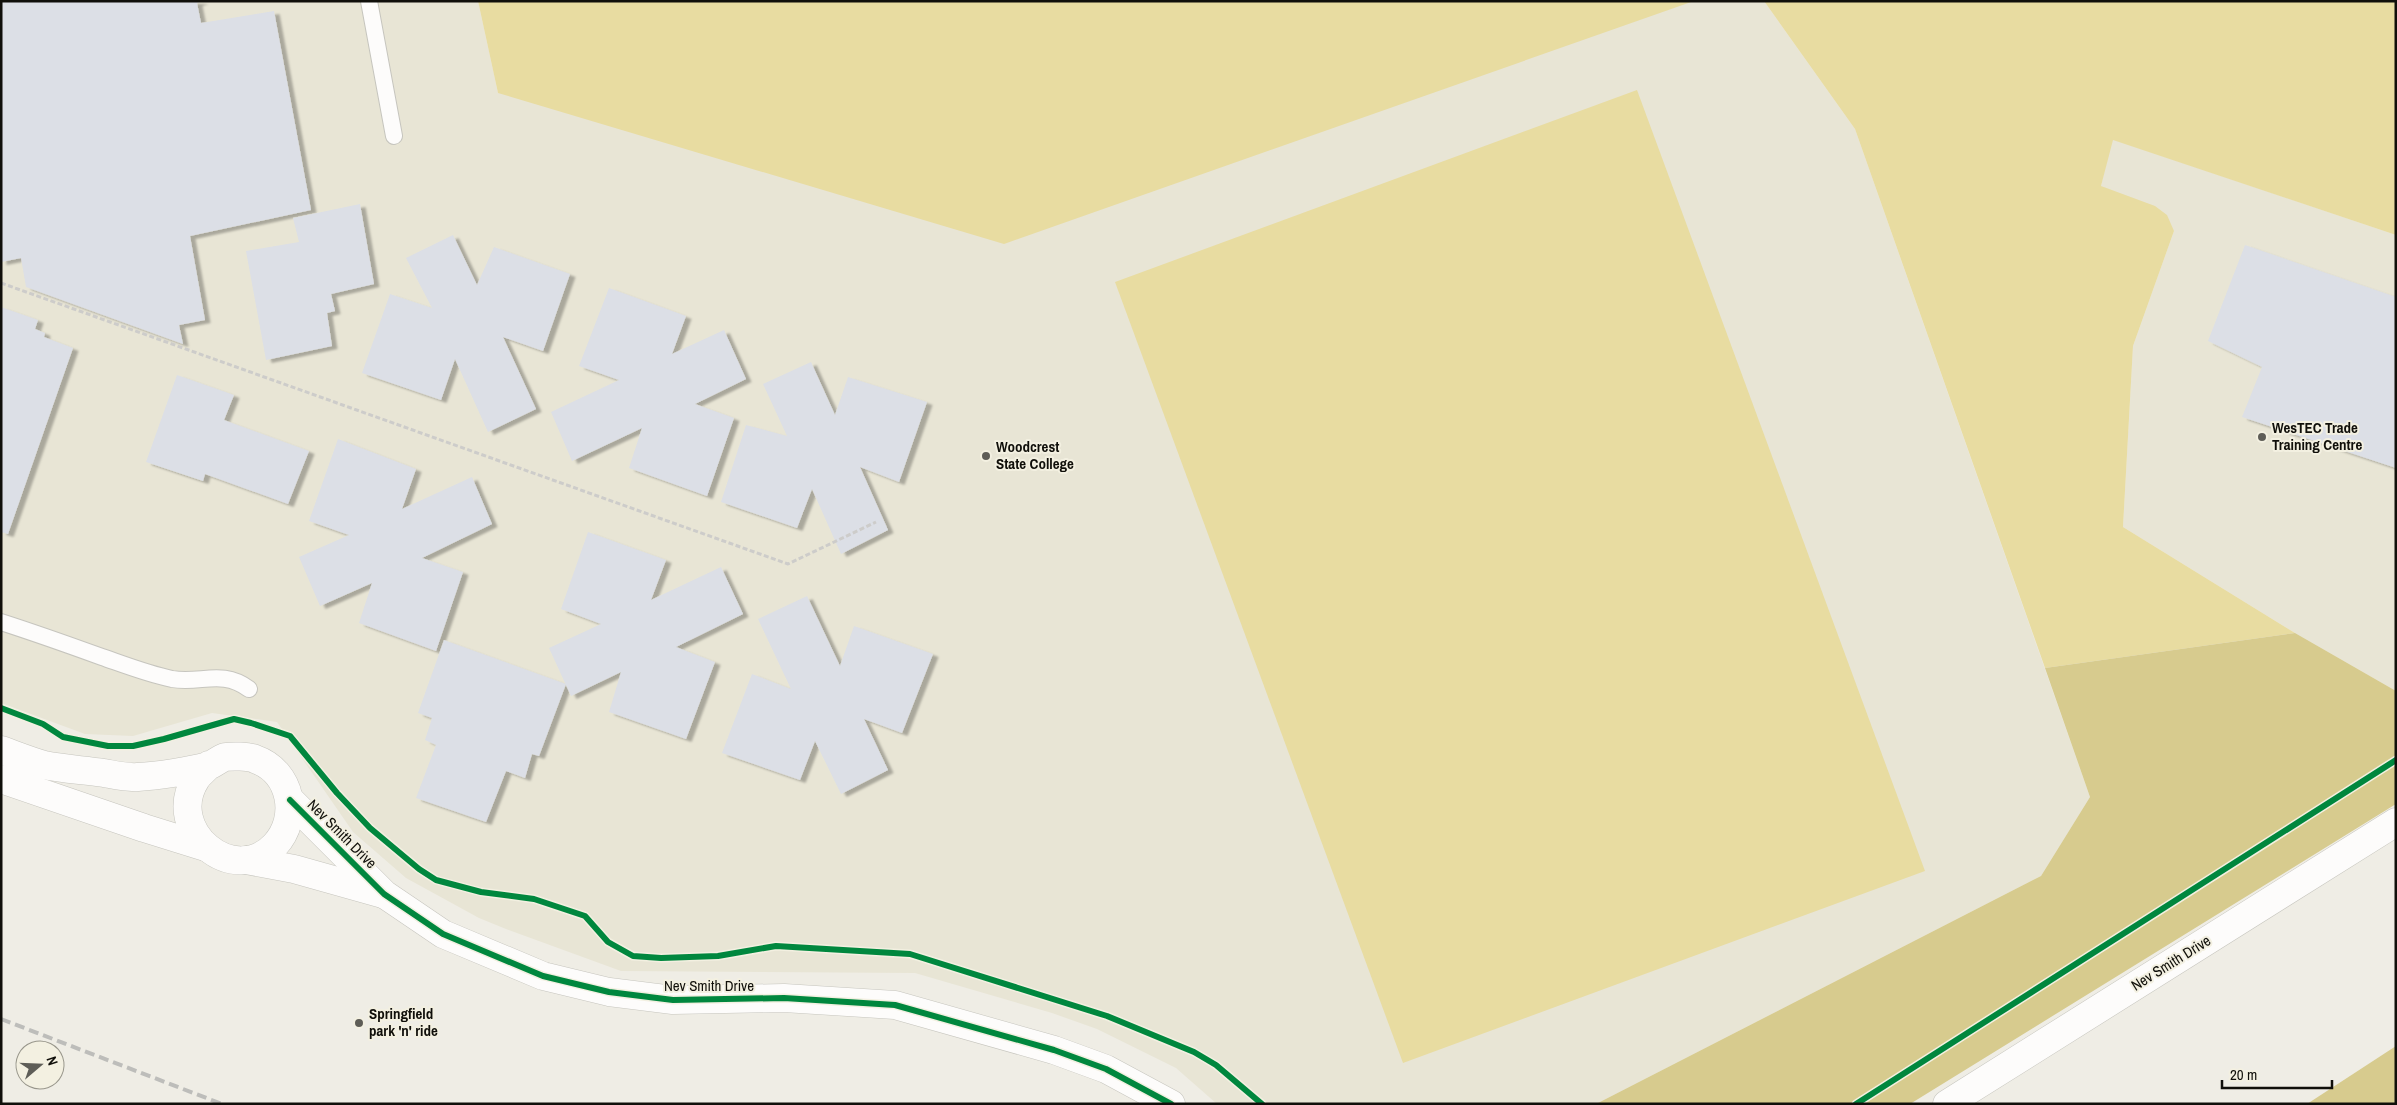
<svg xmlns="http://www.w3.org/2000/svg" width="2397" height="1105" viewBox="0 0 2397 1105" font-family="'Archivo Narrow',sans-serif">
<style>
.built{fill:#e8e5d5}
.green{fill:#e8dca1}
.forest{fill:#d7cb8e}
.building{fill:#dcdfe6;filter:url(#shadow)}
.lines{fill:none;stroke-linecap:round;stroke-linejoin:round}
.service-casing{stroke:#c6c5be;stroke-width:18}
.minor-casing{stroke:#c6c5be;stroke-width:29}
.path{stroke:#cdccca;stroke-width:3;stroke-dasharray:5 2.5;stroke-linecap:butt}
.service{stroke:#fdfcfb;stroke-width:16}
.minor{stroke:#fdfcfb;stroke-width:28}
.rail{stroke:#bdbdba;stroke-width:4;stroke-dasharray:10 5;stroke-linecap:butt}
.cycleway-casing{stroke:#f3f0e1;stroke-width:9}
.cycleway{stroke:#00873e;stroke-width:6}
.poi-dot{fill:#5e5d57;stroke:#f3f0e1;stroke-width:2}
.labels{text-anchor:middle;stroke-width:4;stroke-linejoin:round;paint-order:stroke}
.poi-label{font-size:15px;font-weight:bold;fill:#100f0a;stroke:#f3f0e1;text-anchor:start}
.street-label{font-size:15px;fill:#100f0a;stroke:#f3f0e1}
</style>
<defs>
<filter id="shadow"><feDropShadow dx="5.5" dy="3" stdDeviation="1" flood-color="#0004"/></filter>
</defs>
<rect width="100%" height="100%" fill="#efede5"/>
<!-- built -->
<g class="built">
<polygon points="1,1 478,1 498,93 1694,1 1764,1 1855,129 2090,797 2041,876 1596,1104 1217,1104 1176,1068 1097,1029 1052,1013 915,973 621,971 506,929 479,918 406,878 353,832 277,722 212,713 133,736 85,734 1,703"/>
<polygon points="2112,139 2396,235 2396,691 2295,633 2123,527 2133,346 2174,231 2101,186"/>
</g>
<!-- green -->
<g class="green">
<polygon points="478,1 1694,1 1004,244 498,93"/>
<polygon points="1764,1 2396,1 2396,235 2113,140 2101,186 2155,206 2167,215 2174,231 2133,346 2123,527 2295,633 2045,668 1855,129"/>
<polygon points="1637,90 1925,871 1403,1063 1115,282"/>
</g>
<!-- forest -->
<g class="forest">
<polygon points="2295,633 2396,691 2396,804 1910,1104 1596,1104 2041,876 2090,797 2045,668"/>
<polygon points="2396,1046 2396,1104 2307,1104"/>
</g>
<!-- building -->
<g class="building">
<polygon points="1,1 203,1 197,3 201,23 274,11 311,210 190,236 205,320 179,325 183,344 26,287 21,258 1,262"/>
<polygon points="360,204 374,284 331,294 335,311 327,313 332,346 266,360 246,251 299,242 293,218"/>
<polygon points="453,235 477,285 494,247 570,274 543,351 503,337 536,409 488,432 455,359 441,400 362,373 390,294 432,308 406,258"/>
<polygon points="2245,245 2396,297 2396,468 2242,417 2262,367 2208,341"/>
<polygon points="609,288 686,316 672,354 724,330 746,379 695,404 734,418 707,496 629,468 642,428 572,461 551,412 619,380 579,366"/>
<polygon points="1,307 38,320 35,329 45,333 44,337 73,348 8,534 1,532"/>
<polygon points="811,362 835,415 848,377 927,402 899,482 860,467 888,530 841,554 812,489 797,528 721,502 746,425 787,436 763,384"/>
<polygon points="177,375 234,395 224,420 309,451 288,504 205,474 203,481 146,462"/>
<polygon points="338,439 416,469 402,509 472,477 492,524 422,558 463,572 436,651 359,623 372,583 320,606 299,557 349,535 309,521"/>
<polygon points="588,532 666,560 651,600 721,567 743,614 676,647 715,662 686,739 609,712 621,672 571,696 549,648 601,624 561,609"/>
<polygon points="807,596 840,666 854,626 933,654 902,733 864,719 888,770 841,794 815,741 800,780 722,753 752,674 791,689 758,619"/>
<polygon points="444,640 566,684 539,756 532,754 525,778 506,771 486,822 416,798 436,745 425,740 432,718 418,713"/>
</g>
<g class="lines">
<!-- service casing -->
<g class="service-casing">
<g id="service">
<polyline points="369,1 394,136"/>
<path d="M1 622C35 633 69 645 102 657 125 665 148 674 172 679 201 684 222 669 249 689"/>
</g>
</g>
<!-- minor casing -->
<g class="minor-casing">
<g id="minor">
<path d="M1 750C15 755 30 761 44 765 63 769 84 770 104 773 115 775 127 778 138 777 156 776 191 771 208 766 214 764 219 759 225 757 232 756 249 756 255 759 292 772 300 818 275 845 234 889 163 830 196 779 199 774 205 770 209 765"/>
<polyline points="1,779 144,828 205,847"/>
<polyline points="290,800 384,894 443,934 543,976 609,992 673,1000 784,998 895,1005 1054,1050 1106,1069 1171,1104"/>
<polyline points="246,860 294,869 383,894"/>
<polyline points="1947,1104 2396,822"/>
</g>
</g>
<!-- path -->
<polyline class="path" points="1,283 788,564 876,522"/>
<!-- service -->
<use href="#service" class="service"/>
<!-- minor -->
<use href="#minor" class="minor"/>
<!-- rail -->
<polyline class="rail" points="1,1019 222,1104"/>
<!-- cycleway casing -->
<g class="cycleway-casing">
<g id="cycleway">
<polyline points="1,708 43,724 63,737 108,746 133,746 164,739 234,719 251,723 290,736 337,793 370,828 419,869 436,880 481,892 534,899 585,916 608,942 633,956 661,958 718,956 776,946 910,954 1107,1016 1194,1052 1216,1065 1262,1104"/>
<polyline points="290,800 384,894 443,934 543,976 609,992 673,1000 784,998 895,1005 1054,1050 1106,1069 1171,1104"/>
<polyline points="1856,1104 2396,760"/>
</g>
</g>
<!-- cycleway -->
<use href="#cycleway" class="cycleway"/>
</g>
<!-- markers -->
<g class="poi-dot">
<circle cx="2262" cy="437" r="5"/>
<circle cx="986" cy="456" r="5"/>
<circle cx="359" cy="1023" r="5"/>
</g>
<g class="labels">
<!-- poi labels -->
<g class="poi-label">
<text x="2272" y="433">WesTEC Trade<tspan x="2272" dy="17">Training Centre</tspan></text>
<text x="996" y="452">Woodcrest<tspan x="996" dy="17">State College</tspan></text>
<text x="369" y="1019">Springfield<tspan x="369" dy="17">park 'n' ride</tspan></text>
</g>
<!-- street labels -->
<g class="street-label">
<text transform="translate(342 834) rotate(45)" y="5">Nev Smith Drive</text>
<text transform="translate(2171 963) rotate(-32)" y="5">Nev Smith Drive</text>
<text x="709" y="991">Nev Smith Drive</text>
</g>
</g>
<!-- border -->
<rect width="2397" height="1105" fill="none" stroke="#100f0a" stroke-width="5"/>
<!-- north arrow -->
<g transform="translate(40 1065) rotate(71)"><circle r="24" fill="#f3f0e1" stroke="#98968b"/>
<path d="M0-4L9 19L0 12L-9 19Z" fill="#5e5d57"/>
<text y="-8" font-size="14" font-weight="bold" text-anchor="middle" fill="#100f0a">N</text>
</g>
<!-- scale -->
<path d="M2222 1080v8h110v-8" fill="none" stroke="#100f0a" stroke-width="2.5"/>
<text x="2230" y="1080" font-size="15" fill="#100f0a" stroke="#f3f0e1" stroke-width="4" paint-order="stroke">20 m</text>
</svg>
